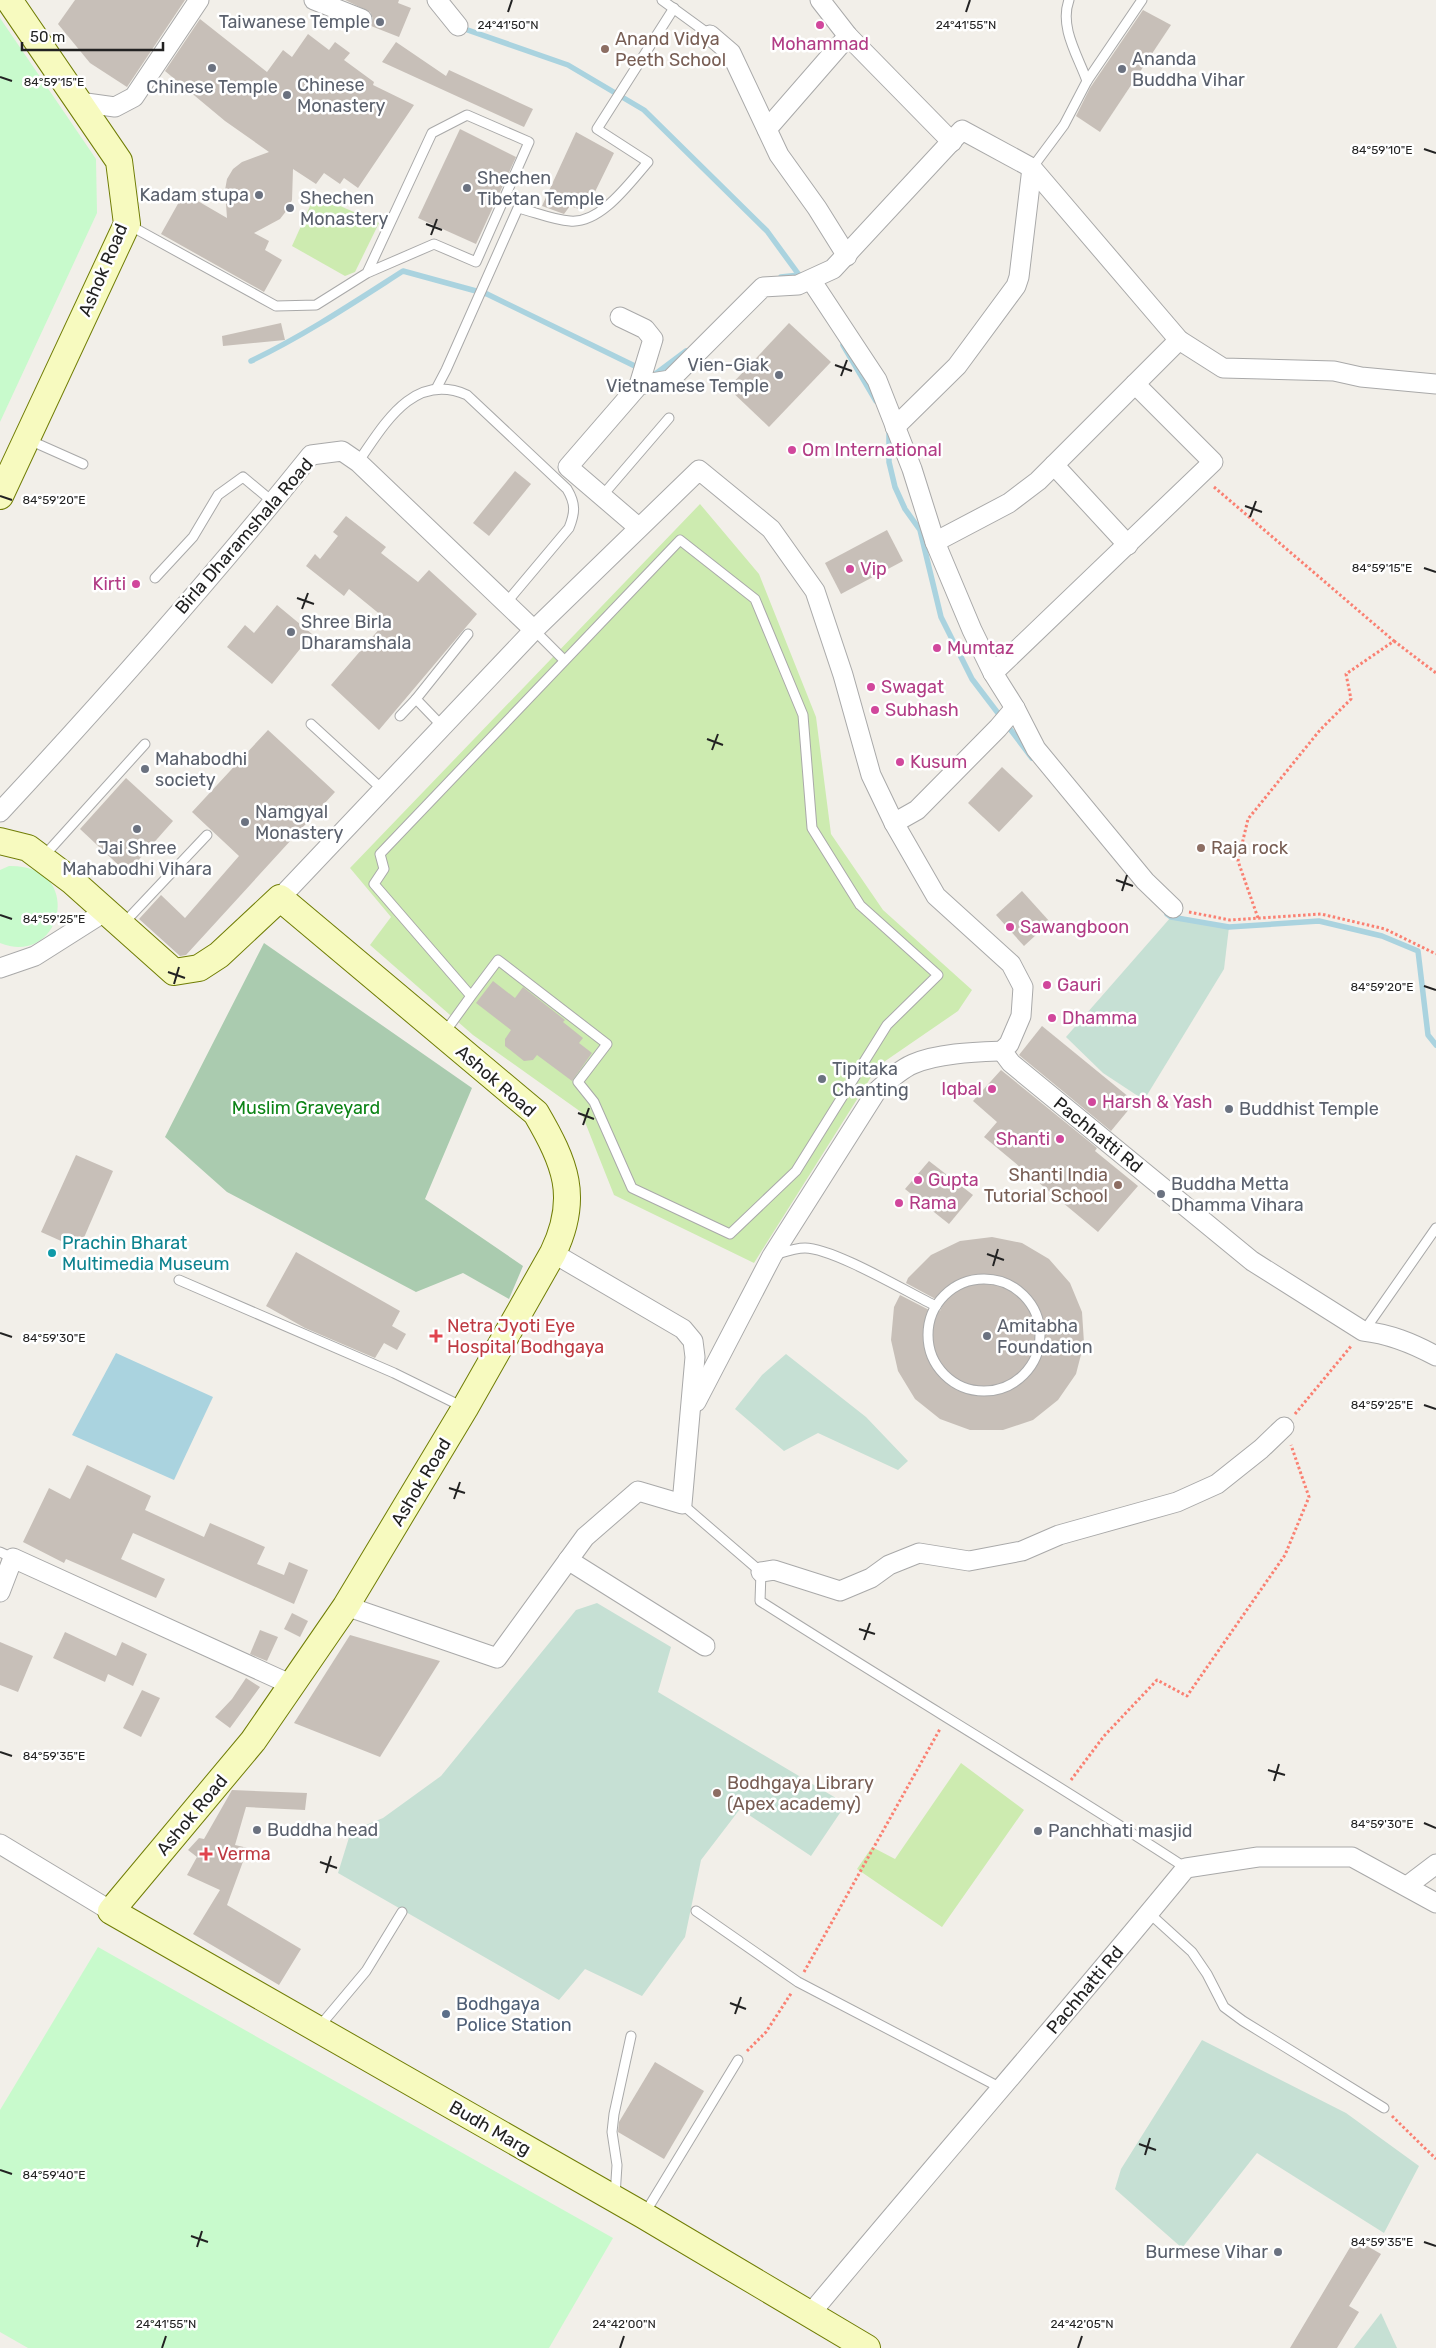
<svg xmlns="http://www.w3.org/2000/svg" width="1436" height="2348" viewBox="0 0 1436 2348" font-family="Rubik,sans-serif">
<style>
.grass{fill:#cdebb0}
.wetland{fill:#c6e0d4}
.cemetery{fill:#aacbaf}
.park{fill:#c8facc}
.water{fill:#aad3df}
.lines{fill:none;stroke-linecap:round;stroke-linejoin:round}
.stream{stroke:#aad3df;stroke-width:5.5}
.building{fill:#c7bfb8}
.lane-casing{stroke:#a9a9a9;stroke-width:11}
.street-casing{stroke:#a9a9a9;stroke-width:21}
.secondary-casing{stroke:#707d05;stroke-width:28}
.path{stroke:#fa8072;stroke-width:3;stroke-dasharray:2.5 2.5;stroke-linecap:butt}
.lane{stroke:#fff;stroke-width:9}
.street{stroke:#fff;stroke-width:19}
.secondary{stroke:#f7fabf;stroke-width:26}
.ticks{fill:none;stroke:#222;stroke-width:2}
.worship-dot{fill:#6b7280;stroke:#fff;stroke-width:2}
.hotel-dot{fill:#d1479c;stroke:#fff;stroke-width:2}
.education-dot{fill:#8d6e63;stroke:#fff;stroke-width:2}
.culture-dot{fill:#0f9aa8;stroke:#fff;stroke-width:2}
.health-dot{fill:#e0444e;stroke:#fff;stroke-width:2}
.service-dot{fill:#5c6f8a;stroke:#fff;stroke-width:2}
.labels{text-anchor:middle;stroke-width:5;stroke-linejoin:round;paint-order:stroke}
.worship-label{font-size:18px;fill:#5b616d;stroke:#fff;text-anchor:start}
.education-label{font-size:18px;fill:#785e54;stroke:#fff;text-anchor:start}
.hotel-label{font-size:18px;fill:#b23c85;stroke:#fff;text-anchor:start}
.street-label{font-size:18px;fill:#222;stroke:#fff}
.park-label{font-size:18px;fill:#0c8416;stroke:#fff}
.culture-label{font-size:18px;fill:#0d838f;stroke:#fff;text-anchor:start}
.health-label{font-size:18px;fill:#be3a42;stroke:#fff;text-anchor:start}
.service-label{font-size:18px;fill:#4e5e75;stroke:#fff;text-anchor:start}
.ticks-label{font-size:12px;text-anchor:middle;fill:#222;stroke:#fff;stroke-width:5;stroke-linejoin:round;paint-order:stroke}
</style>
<rect width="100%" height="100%" fill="#f2efe9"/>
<!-- grass -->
<g class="grass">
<polygon points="315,195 379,223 355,272 345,276 292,246"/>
<polygon points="700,504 759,574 816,717 831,834 883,910 972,990 958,1011 878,1066 754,1263 614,1195 581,1112 473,1035 370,945 391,917 350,868"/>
<polygon points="961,1763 1024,1810 942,1927 857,1869 872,1847 895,1859"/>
</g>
<!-- wetland -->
<g class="wetland">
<polygon points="1171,917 1229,927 1224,969 1144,1100 1103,1073 1066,1037"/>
<polygon points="786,1354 866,1417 908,1461 898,1470 818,1433 784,1451 735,1409 762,1375"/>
<polygon points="597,1603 671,1647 658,1692 846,1804 811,1856 740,1809 701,1860 685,1937 642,1996 585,1969 559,2000 338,1873 351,1831 383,1818 441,1776 576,1610"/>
<polygon points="1202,2040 1346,2113 1419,2166 1384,2233 1257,2153 1182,2248 1115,2189 1121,2169"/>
<polygon points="1381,2313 1397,2348 1354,2348"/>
</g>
<!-- cemetery -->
<polygon class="cemetery" points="264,943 472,1088 425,1199 523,1266 509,1299 463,1273 416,1292 227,1192 165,1137"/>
<!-- park -->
<g class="park">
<polygon points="0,18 96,159 97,213 0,422"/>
<path d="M9 866C86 864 63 968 0 943V870Z"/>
<polygon points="98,1947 613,2238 549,2348 28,2348 0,2332 0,2110"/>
</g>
<!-- water -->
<polygon class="water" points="116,1353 213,1397 174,1480 72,1435"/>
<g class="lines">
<!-- stream -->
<g class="stream">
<polyline points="459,27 568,65 644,110 767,231 802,279"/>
<polyline points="781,277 799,275"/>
<polyline points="843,345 876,401"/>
<path d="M251 361C305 335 353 303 403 271L487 294 641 369"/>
<polyline points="654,375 686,351"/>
<polyline points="889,433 889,462 895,487 905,509 920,530 941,617 972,679 1032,758"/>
<polyline points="1167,914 1171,917 1229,927 1319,921 1382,936 1418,951 1428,1035 1436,1045"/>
</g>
</g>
<!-- building -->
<g class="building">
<polygon points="75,0 185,0 127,87 90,63 58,24"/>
<polygon points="345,0 399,0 398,3 411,8 399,37 371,26 373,18 370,12"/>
<polygon points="1143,10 1171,25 1100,132 1076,116 1090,88"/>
<polygon points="200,19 267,72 283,50 292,57 308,34 329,50 335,42 350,53 344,60 374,82 373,85 414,105 358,188 344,178 340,184 324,173 316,184 293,169 292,200 287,210 280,219 254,233 269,241 265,250 282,260 264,292 161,234 184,193 227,218 225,190 227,179 233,169 242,162 269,152 225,121 165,71"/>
<polygon points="396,42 446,76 449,70 533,109 524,127 382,62"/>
<polygon points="460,129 516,157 476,244 418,218"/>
<polygon points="576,132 614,153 591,200 587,197 582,210 570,206 564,214 542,206"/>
<polygon points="281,323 285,340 223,346 222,336"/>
<polygon points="789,323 831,362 769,427 728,388"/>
<polygon points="515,471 531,484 489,536 473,523"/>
<polygon points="346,516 386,547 381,553 418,582 429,570 477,614 379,730 331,685 387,620 349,589 344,596 306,566 315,554 320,559 338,536 333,532"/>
<polygon points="887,530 903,561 841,594 825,563"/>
<polygon points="277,605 312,634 272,684 227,647 245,625 254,633"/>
<polygon points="268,730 335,792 186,955 180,956 139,919 161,895 185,918 239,856 192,812"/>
<polygon points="1002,767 1033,796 999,832 968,803"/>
<polygon points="126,778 173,821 127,873 80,829"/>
<polygon points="1022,891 1050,922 1024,946 996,915"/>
<polygon points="493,981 515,998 523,987 565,1020 563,1022 583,1038 579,1043 592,1053 572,1081 537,1055 533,1060 524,1061 505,1046 505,1039 511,1030 476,1003"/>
<polygon points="1042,1026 1135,1102 1111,1131 1019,1055"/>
<polygon points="1001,1070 1097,1148 1095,1151 1138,1186 1098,1232 984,1137 997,1122 973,1101"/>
<polygon points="76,1155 113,1171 79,1249 41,1232"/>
<polygon points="929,1161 973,1195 949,1224 905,1189"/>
<polygon points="992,1237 1022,1243 1049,1259 1070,1283 1082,1312 1084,1343 1076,1374 1058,1400 1033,1420 1003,1430 970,1430 940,1419 915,1399 898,1371 891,1340 894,1307 900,1295 933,1312 940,1311 942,1306 941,1302 906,1283 908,1278 931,1255 960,1241"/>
<polygon points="296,1252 400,1311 392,1326 406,1334 397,1350 384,1343 375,1358 305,1328 266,1306"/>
<polygon points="87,1465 151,1496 145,1510 204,1537 210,1523 265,1547 257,1564 284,1575 289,1562 308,1570 294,1604 133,1533 121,1559 165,1579 156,1598 66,1559 64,1563 23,1542 49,1488 70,1499"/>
<polygon points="292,1613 308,1621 300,1637 284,1629"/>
<polygon points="260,1630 278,1637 267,1661 250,1654"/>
<polygon points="65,1632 116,1656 122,1642 147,1654 133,1686 108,1674 105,1682 53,1658"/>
<polygon points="350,1635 440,1661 380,1757 294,1723"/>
<polygon points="0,1642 33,1656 18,1692 0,1685"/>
<polygon points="246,1678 260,1687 230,1728 215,1717 232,1699"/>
<polygon points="142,1690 160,1698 141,1737 123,1728"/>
<polygon points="232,1790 307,1793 305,1810 246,1807 235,1845 248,1848 227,1905 301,1949 279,1985 193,1934 220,1890 187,1875 197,1857 188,1850 199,1838 204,1839"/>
<polygon points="655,2062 704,2091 664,2159 618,2132 619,2122"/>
<polygon points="1355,2239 1381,2254 1349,2306 1359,2312 1337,2348 1290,2348"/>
</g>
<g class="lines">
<!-- lane casing -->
<g class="lane-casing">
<g id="lane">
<polyline points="662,0 710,35"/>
<path d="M1069 0C1059 27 1078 56 1087 81"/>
<polyline points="1032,168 1064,125 1087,81 1142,0"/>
<polyline points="129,225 276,306 316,305 367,273 434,244 476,262 529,142 467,115 432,133 367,273"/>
<path d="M436 389 446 370 518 208C535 212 553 220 570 221 601 224 630 182 648 162L597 129 674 8"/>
<polyline points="29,440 83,464"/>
<path d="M358 462C384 425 413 371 467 395L567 489C576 504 575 513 569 528L506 603"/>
<polyline points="602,496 669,418"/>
<polyline points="155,578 193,537 218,495 243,477 273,502"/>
<polyline points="534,630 564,660"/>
<polyline points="400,716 416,699"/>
<polyline points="311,724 382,789"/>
<polyline points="442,726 416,699 468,634"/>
<polyline points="43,857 145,744"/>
<polyline points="123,924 207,835"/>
<polyline points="445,1032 471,996 374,884 384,869 380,854 680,540 755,599 803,715 812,828 860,905 938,975 887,1025 796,1171 730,1234 632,1188 594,1102 578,1082 607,1044 498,960 471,996"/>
<path d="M774 1255C784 1252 795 1248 805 1248 833 1248 907 1292 936 1306"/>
<circle cx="984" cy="1335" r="56"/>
<polyline points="179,1280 394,1373 463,1407"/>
<polyline points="1364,1331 1436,1228"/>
<path d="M682 1504 761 1572 760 1601C901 1691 1045 1776 1186 1868"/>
<polyline points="0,1552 13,1558"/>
<polyline points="696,1911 798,1982 1001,2088"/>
<polyline points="1149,1913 1192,1952 1207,1974 1224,2007 1243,2021 1384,2108"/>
<polyline points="319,2027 366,1971 402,1912"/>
<polyline points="615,2196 617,2165 612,2132 614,2114 631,2036"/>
<polyline points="645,2213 738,2060"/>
</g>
</g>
<!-- street casing -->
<g class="street-casing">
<g id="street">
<polyline points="314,0 362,19"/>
<polyline points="437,0 458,26"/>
<polyline points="820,0 848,36 952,142"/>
<polyline points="710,35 731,53 779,155 817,208 847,256"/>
<polyline points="79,102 115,107 134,97 199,0"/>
<polyline points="767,129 848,36"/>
<polyline points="811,280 877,380 912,469 935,542 972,630 993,673 1015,708 1036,749 1145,881 1173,908"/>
<polyline points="620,317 645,329 653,339 639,385"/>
<polyline points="895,427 957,366 1016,286 1019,277 1032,168"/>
<polyline points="1054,465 1128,545"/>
<polyline points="638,527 568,467 639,385 670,380 763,287 798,285 833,269 962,130 1032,168 1179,340 1223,368 1334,371 1361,377 1436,384"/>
<polyline points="935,542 1009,503 1038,481 1179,340"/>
<polyline points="993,673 1213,462 1135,384"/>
<path d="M0 812C107 697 212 578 311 455L342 451 358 462 534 630"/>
<polyline points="894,823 917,810 998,728 1015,708"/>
<path d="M280 898 534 630 699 470 771 529 815 591 843 675 871 775 894 823 936 896 1011 964 1023 987 1021 1016 1009 1044 1002 1051 1011 1063 1252 1261 1363 1331C1390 1334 1412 1343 1436 1356"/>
<polyline points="0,968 35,956 106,911"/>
<path d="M696 1402 772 1256 876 1092C887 1082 899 1070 913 1064 938 1053 976 1052 1002 1051"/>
<polyline points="568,1560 705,1646"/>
<polyline points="761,1572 774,1570 840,1591 871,1578 889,1565 919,1553 969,1561 1022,1551 1059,1535 1177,1502 1217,1484 1261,1449 1284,1427"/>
<polyline points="0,1592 13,1558 292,1685"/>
<polyline points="346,1606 497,1658 585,1537 638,1491 682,1504 695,1357 693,1341 683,1329 553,1253"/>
<polyline points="0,1844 111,1911"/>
<polyline points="1407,1886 1436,1864"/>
<path d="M811 2313C935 2164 1063 2018 1186 1868L1258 1857H1352L1436 1903"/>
</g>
</g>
<!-- secondary casing -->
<g class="secondary-casing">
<g id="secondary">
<polyline points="0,496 127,224 119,161 9,0"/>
<path d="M0 841 28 848 72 881 174 972 199 968 219 955 280 898 536 1113C565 1163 580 1197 553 1253L465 1408 346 1606 253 1741 111 1911 643 2215 867 2348"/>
</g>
</g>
<!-- path -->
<g class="path">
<polyline points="1214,487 1394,641 1346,674 1351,699 1320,730 1248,819 1238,861 1258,918"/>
<polyline points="1394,641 1436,673"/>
<polyline points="1189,912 1230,920 1321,914 1385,929 1436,954"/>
<polyline points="1295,1414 1352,1345"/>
<polyline points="1071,1780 1104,1736 1157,1680 1187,1696 1285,1555 1309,1497 1291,1445"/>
<polyline points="804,1972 940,1729"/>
<polyline points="747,2051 766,2032 792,1992"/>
<polyline points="1392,2116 1436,2159"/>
</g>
<!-- lane -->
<use href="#lane" class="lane"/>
<!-- street -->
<use href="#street" class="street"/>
<!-- secondary -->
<use href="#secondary" class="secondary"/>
</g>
<!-- ticks -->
<path class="ticks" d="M508 12 512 0M966 12 970 0M0 77 12 81M1424 149 1436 153M426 224 442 230M431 235 437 219M835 365 852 371M841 376 847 360M0 496 12 500M1245 506 1262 512M1250 517 1256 501M1424 568 1436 572M297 598 314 604M302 609 308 593M707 739 723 745M712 750 718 734M1116 880 1133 886M1122 891 1127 875M0 915 12 919M168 972 185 978M174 984 179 967M1424 986 1436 990M578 1113 594 1119M583 1125 589 1108M987 1254 1004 1260M993 1266 998 1249M0 1333 12 1337M1424 1405 1436 1409M449 1488 465 1493M454 1499 460 1482M859 1629 875 1634M864 1640 870 1623M0 1752 12 1756M1268 1770 1285 1775M1274 1781 1279 1764M1424 1823 1436 1828M320 1862 337 1868M326 1873 331 1856M730 2003 746 2009M735 2014 741 1997M1139 2144 1156 2150M1145 2155 1150 2138M0 2170 12 2174M191 2236 208 2242M1424 2242 1436 2246M197 2247 202 2231M162 2348 166 2336M620 2348 624 2336M1078 2348 1082 2336"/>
<!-- markers -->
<g class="worship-dot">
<circle cx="380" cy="22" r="5"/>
<circle cx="212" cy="68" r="5"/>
<circle cx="1122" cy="69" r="5"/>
<circle cx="287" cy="95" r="5"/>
<circle cx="467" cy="188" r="5"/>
<circle cx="259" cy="195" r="5"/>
<circle cx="290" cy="208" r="5"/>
<circle cx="779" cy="375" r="5"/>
<circle cx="291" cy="632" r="5"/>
<circle cx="145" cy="769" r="5"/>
<circle cx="245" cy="822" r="5"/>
<circle cx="137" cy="829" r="5"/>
<circle cx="822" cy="1079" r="5"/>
<circle cx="1229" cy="1109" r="5"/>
<circle cx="1161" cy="1194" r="5"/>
<circle cx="987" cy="1336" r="5"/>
<circle cx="257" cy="1830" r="5"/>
<circle cx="1038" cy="1831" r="5"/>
<circle cx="1278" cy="2252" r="5"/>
</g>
<g class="hotel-dot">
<circle cx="820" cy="25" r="5"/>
<circle cx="792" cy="450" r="5"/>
<circle cx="850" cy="569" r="5"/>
<circle cx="136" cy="584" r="5"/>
<circle cx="937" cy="648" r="5"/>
<circle cx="871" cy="687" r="5"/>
<circle cx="875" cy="710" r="5"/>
<circle cx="900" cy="762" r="5"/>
<circle cx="1010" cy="927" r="5"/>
<circle cx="1047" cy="985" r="5"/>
<circle cx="1052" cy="1018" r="5"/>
<circle cx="992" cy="1089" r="5"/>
<circle cx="1092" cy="1102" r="5"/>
<circle cx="1060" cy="1139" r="5"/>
<circle cx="918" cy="1180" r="5"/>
<circle cx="899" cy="1203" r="5"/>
</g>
<g class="education-dot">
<circle cx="605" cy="49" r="5"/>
<circle cx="1201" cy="848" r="5"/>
<circle cx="1118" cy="1185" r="5"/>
<circle cx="717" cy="1793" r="5"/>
</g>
<circle class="culture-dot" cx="52" cy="1253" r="5"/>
<g class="health-dot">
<path d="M433.5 1328.5h5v5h5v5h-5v5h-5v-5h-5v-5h5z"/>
<path d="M203.5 1846.5h5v5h5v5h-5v5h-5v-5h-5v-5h5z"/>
</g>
<circle class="service-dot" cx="446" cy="2014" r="5"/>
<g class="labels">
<!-- worship labels -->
<g class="worship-label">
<text x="370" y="28" text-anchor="end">Taiwanese Temple</text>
<text x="1132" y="65">Ananda<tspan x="1132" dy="21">Buddha Vihar</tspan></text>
<text x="297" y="91">Chinese<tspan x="297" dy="21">Monastery</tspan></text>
<text x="212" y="93" text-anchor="middle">Chinese Temple</text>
<text x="477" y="184">Shechen<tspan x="477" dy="21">Tibetan Temple</tspan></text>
<text x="249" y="201" text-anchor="end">Kadam stupa</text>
<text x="300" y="204">Shechen<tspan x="300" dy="21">Monastery</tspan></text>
<text x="769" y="371" text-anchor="end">Vien-Giak<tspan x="769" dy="21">Vietnamese Temple</tspan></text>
<text x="301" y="628">Shree Birla<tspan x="301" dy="21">Dharamshala</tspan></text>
<text x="155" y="765">Mahabodhi<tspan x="155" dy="21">society</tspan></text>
<text x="255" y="818">Namgyal<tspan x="255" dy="21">Monastery</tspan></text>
<text x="137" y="854" text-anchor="middle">Jai Shree<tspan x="137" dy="21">Mahabodhi Vihara</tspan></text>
<text x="832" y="1075">Tipitaka<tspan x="832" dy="21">Chanting</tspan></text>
<text x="1239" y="1115">Buddhist Temple</text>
<text x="1171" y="1190">Buddha Metta<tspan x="1171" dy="21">Dhamma Vihara</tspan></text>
<text x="997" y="1332">Amitabha<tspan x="997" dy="21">Foundation</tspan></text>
<text x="267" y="1836">Buddha head</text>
<text x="1048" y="1837">Panchhati masjid</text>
<text x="1268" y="2258" text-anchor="end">Burmese Vihar</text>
</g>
<!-- education labels -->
<g class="education-label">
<text x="615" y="45">Anand Vidya<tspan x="615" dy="21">Peeth School</tspan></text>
<text x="1211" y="854">Raja rock</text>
<text x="1108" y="1181" text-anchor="end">Shanti India<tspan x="1108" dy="21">Tutorial School</tspan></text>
<text x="727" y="1789">Bodhgaya Library<tspan x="727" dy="21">(Apex academy)</tspan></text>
</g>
<!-- hotel labels -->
<g class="hotel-label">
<text x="820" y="50" text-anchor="middle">Mohammad</text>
<text x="802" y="456">Om International</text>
<text x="860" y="575">Vip</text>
<text x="126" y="590" text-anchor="end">Kirti</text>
<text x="947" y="654">Mumtaz</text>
<text x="881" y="693">Swagat</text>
<text x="885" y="716">Subhash</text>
<text x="910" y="768">Kusum</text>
<text x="1020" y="933">Sawangboon</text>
<text x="1057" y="991">Gauri</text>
<text x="1062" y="1024">Dhamma</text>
<text x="982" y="1095" text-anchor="end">Iqbal</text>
<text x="1102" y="1108">Harsh &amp; Yash</text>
<text x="1050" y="1145" text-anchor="end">Shanti</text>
<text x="928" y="1186">Gupta</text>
<text x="909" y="1209">Rama</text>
</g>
<!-- street labels -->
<g class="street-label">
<text transform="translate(103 270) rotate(-67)" y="6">Ashok Road</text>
<text transform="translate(244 536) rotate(-49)" y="6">Birla Dharamshala Road</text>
<text transform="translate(496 1081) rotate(41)" y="6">Ashok Road</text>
<text transform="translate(1098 1135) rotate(39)" y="6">Pachhatti Rd</text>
<text transform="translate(421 1482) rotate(-59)" y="6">Ashok Road</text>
<text transform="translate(192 1815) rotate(-50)" y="6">Ashok Road</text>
<text transform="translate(1085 1990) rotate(-50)" y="6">Pachhatti Rd</text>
<text transform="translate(490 2128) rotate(30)" y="6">Budh Marg</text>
</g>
<!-- park labels -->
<g class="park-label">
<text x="306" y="1114">Muslim Graveyard</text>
</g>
<!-- culture labels -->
<g class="culture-label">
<text x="62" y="1249">Prachin Bharat<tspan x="62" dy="21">Multimedia Museum</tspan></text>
</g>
<!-- health labels -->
<g class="health-label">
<text x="447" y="1332">Netra Jyoti Eye<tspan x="447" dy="21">Hospital Bodhgaya</tspan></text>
<text x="217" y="1860">Verma</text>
</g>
<!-- service labels -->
<g class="service-label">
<text x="456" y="2010">Bodhgaya<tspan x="456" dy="21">Police Station</tspan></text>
</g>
</g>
<g class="ticks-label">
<text x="508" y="29">24°41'50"N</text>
<text x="966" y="29">24°41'55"N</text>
<text x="54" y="86">84°59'15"E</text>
<text x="1382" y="154">84°59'10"E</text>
<text x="54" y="504">84°59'20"E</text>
<text x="1382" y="572">84°59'15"E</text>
<text x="54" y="923">84°59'25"E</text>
<text x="1382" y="991">84°59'20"E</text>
<text x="54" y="1342">84°59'30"E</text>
<text x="1382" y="1409">84°59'25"E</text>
<text x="54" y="1760">84°59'35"E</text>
<text x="1382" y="1828">84°59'30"E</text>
<text x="54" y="2179">84°59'40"E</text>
<text x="1382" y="2246">84°59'35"E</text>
<text x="166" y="2328">24°41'55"N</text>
<text x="624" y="2328">24°42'00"N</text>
<text x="1082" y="2328">24°42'05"N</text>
</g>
<!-- scale -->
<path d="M22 42v8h141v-8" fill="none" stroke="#222222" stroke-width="2.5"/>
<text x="30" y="42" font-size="15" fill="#222222" stroke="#ffffff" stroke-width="4" paint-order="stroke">50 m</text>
</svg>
